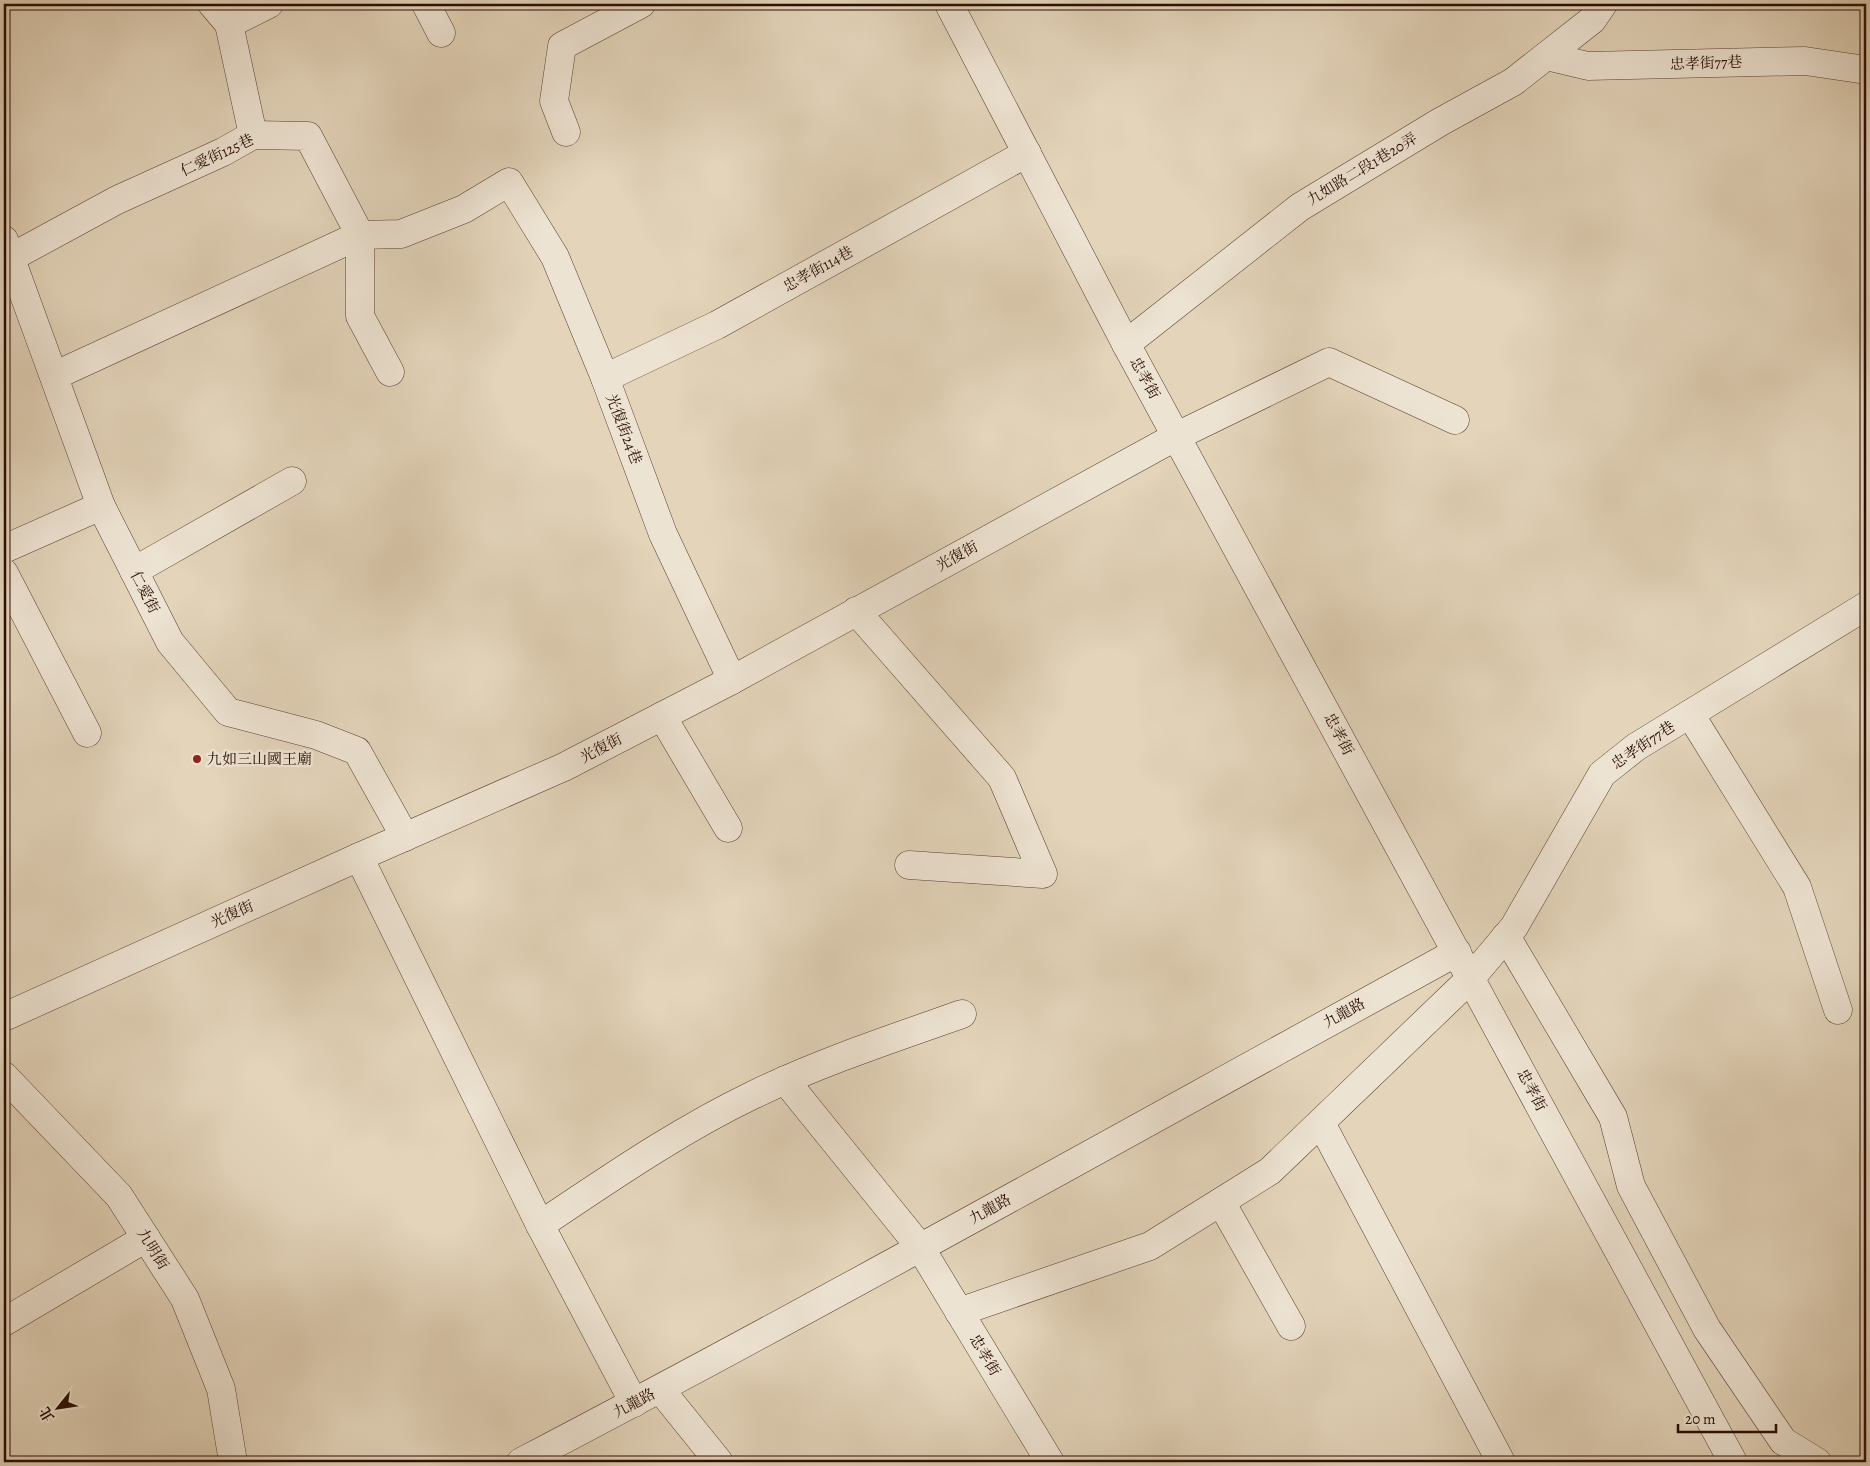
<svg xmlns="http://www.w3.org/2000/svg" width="1870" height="1466" viewBox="0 0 1870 1466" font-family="Alegreya,'Noto Serif TC',serif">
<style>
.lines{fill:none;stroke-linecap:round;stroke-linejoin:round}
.minor-casing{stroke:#583e30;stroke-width:29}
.minor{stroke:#ede3d2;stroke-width:28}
.poi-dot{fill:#8f2418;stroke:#ede3d2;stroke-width:2}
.labels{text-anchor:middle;stroke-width:5;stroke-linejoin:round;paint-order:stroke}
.street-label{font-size:15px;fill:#2a0c02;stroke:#ede3d2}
.poi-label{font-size:15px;fill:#2a0c02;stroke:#ede3d2;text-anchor:start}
</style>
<rect width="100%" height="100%" fill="#e3d4ba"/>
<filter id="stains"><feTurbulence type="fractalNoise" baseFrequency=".004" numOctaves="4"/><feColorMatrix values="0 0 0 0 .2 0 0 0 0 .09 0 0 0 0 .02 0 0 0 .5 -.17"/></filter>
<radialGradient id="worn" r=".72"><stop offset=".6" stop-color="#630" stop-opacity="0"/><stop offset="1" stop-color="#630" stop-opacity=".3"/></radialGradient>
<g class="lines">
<!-- minor casing -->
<g class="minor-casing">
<g id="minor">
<polyline points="212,4 229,24 253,135"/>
<polyline points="426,4 441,33"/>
<polyline points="949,4 1126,344 1733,1462"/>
<polyline points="229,24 269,4"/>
<polyline points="1546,56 1588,66 1805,61 1866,70"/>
<polyline points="566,132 554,101 562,46 641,4"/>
<polyline points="4,240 101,506 170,642 228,712 316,735 357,751 405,837"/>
<polyline points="10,258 117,200 223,152 253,135 308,136 360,235 360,316 390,372"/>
<polyline points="1126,344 1300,207 1440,122 1513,82 1592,20 1603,4"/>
<polyline points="54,376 360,235 401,234 464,209 509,182 555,257 605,378 663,534 732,680"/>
<polyline points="605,378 717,325 1027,153"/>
<polyline points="4,549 101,506"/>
<polyline points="134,571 292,481"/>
<polyline points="4,573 87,733"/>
<polyline points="856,611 1002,778 1043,874 909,865"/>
<polyline points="1690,714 1797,887 1838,1010"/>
<polyline points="662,716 728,828"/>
<polyline points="359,857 540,1225 634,1403"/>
<polyline points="1506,936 1613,1117 1631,1186 1707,1329 1783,1441 1817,1462"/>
<polyline points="4,1017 359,857 564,767 732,680 1177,436 1329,362 1455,420"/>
<polyline points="4,1076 119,1196 185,1299 221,1389 233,1462"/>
<polyline points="785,1080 920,1247 1050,1462"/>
<polyline points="1321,1123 1501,1462"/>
<polyline points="1221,1202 1291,1326"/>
<path d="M540 1225C609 1179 678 1131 753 1095 821 1062 891 1039 962 1014"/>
<polyline points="959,1312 1150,1246 1270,1171 1471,978 1514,927 1602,774 1636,747 1866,606"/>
<polyline points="4,1322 146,1238"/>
<polyline points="660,1389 719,1462"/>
<path d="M521 1462C836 1297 1145 1123 1457 952"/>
</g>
</g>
<!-- minor -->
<use href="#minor" class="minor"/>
</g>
<!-- markers -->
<circle class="poi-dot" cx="197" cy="759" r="5"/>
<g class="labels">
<!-- street labels -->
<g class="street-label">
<text transform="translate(1706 63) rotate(-2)" y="5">忠孝街77巷</text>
<text transform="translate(217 155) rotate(-25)" y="5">仁愛街125巷</text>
<text transform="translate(1362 169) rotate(-31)" y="5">九如路二段1巷20弄</text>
<text transform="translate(818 269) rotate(-29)" y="5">忠孝街114巷</text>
<text transform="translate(1145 378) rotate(61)" y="5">忠孝街</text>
<text transform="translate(624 429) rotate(69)" y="5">光復街24巷</text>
<text transform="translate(957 556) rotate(-29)" y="5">光復街</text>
<text transform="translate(145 592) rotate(63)" y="5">仁愛街</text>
<text transform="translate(1339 734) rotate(62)" y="5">忠孝街</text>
<text transform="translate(1643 745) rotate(-34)" y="5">忠孝街77巷</text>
<text transform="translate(601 748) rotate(-28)" y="5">光復街</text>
<text transform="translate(232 914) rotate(-24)" y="5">光復街</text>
<text transform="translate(1344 1013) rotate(-29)" y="5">九龍路</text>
<text transform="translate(1532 1090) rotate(62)" y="5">忠孝街</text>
<text transform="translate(990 1209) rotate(-29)" y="5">九龍路</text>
<text transform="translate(153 1249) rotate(58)" y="5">九明街</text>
<text transform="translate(985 1355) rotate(59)" y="5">忠孝街</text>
<text transform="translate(634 1403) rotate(-28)" y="5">九龍路</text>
</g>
<!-- poi labels -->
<g class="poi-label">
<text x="207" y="764">九如三山國王廟</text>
</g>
</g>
<!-- margin -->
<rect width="1870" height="1466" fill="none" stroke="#e3d4ba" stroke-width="20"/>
<rect x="5" y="5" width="1860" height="1456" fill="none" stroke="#2a0c02" stroke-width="2.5"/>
<rect x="10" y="10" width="1850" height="1446" fill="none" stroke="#2a0c02"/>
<!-- north arrow -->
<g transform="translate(58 1408) rotate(240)" stroke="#ede3d2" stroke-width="4" paint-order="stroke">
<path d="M0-4L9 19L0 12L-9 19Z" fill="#2a0c02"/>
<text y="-8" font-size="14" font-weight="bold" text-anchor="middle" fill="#2a0c02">北</text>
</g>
<!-- scale -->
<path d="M1678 1424v8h98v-8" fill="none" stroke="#2a0c02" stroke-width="2.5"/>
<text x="1685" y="1424" font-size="15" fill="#2a0c02" stroke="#ede3d2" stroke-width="4" paint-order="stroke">20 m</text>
<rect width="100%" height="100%" filter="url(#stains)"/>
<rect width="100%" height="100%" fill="url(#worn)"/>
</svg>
